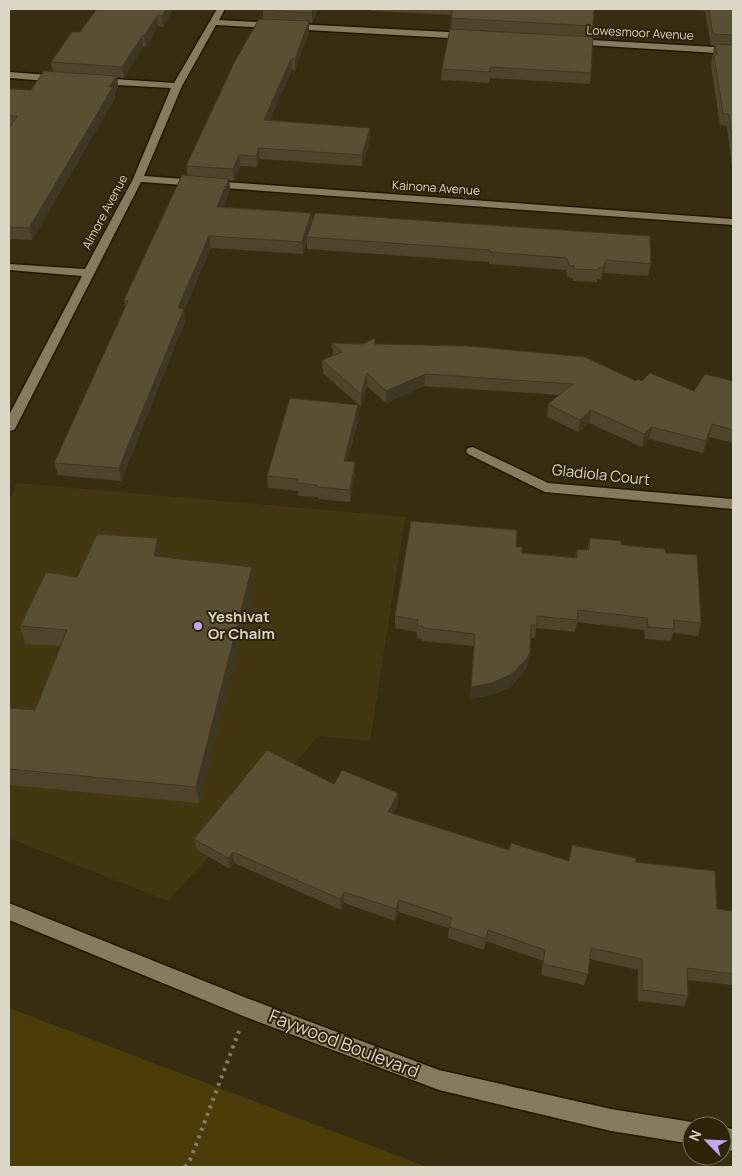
<svg xmlns="http://www.w3.org/2000/svg" width="742" height="1176" viewBox="0 0 742 1176" font-family="Manrope,sans-serif">
<style>
.built{fill:#433712}
.green{fill:#4c3c0a}
.lines{fill:none;stroke-linecap:round;stroke-linejoin:round}
.minor-casing{stroke:#1f1600;stroke-width:3}
.path{stroke:#837c65;stroke-width:4;stroke-dasharray:3 5;stroke-linecap:butt}
.minor{fill:#867b5e;fill-rule:evenodd}
.wall{fill:#4d442b}
.shaded-wall{fill:#3e3723}
.building{fill:#594f32;stroke:#3e3723}
.poi-dot{fill:#c2a7f2;stroke:#2d2408;stroke-width:2}
.labels{text-anchor:middle;stroke-width:4;stroke-linejoin:round;paint-order:stroke}
.far-street-label{font-size:12px;fill:#dcd6c6;stroke:#2d2408}
.street-label{font-size:15px;fill:#dcd6c6;stroke:#2d2408}
.poi-label{font-size:15px;font-weight:bold;fill:#dcd6c6;stroke:#2d2408;text-anchor:start}
.near-street-label{font-size:18px;fill:#dcd6c6;stroke:#2d2408}
</style>
<rect width="100%" height="100%" fill="#372e12"/>
<!-- built -->
<polygon class="built" points="17,483 405,517 370,741 319,736 168,901 9,838 9,500"/>
<!-- green -->
<polygon class="green" points="9,1008 427,1167 9,1167"/>
<g class="lines">
<!-- minor casing -->
<g class="minor-casing">
<g id="minor">
<polygon points="217,9 225,9 219,20 467,33 471,36 467,39 216,25 182,86 144,176 733,219 733,225 141,182 16,427 14,430 9,431 9,415 82,276 9,270 9,264 85,269 133,179 171,88 99,84 94,81 99,78 174,83"/>
<polygon points="573,39 733,48 733,54 570,44 570,40"/>
<polygon points="9,72 61,76 66,79 61,82 9,78"/>
<polygon points="473,447 548,483 733,499 733,509 545,492 468,454 466,451 468,448"/>
<polygon points="9,903 249,999 439,1070 611,1109 692,1122 700,1126 692,1126 692,1144 611,1131 439,1090 248,1018 9,920"/>
<polygon points="722,1127 733,1129 733,1151 722,1149"/>
</g>
</g>
<!-- path -->
<polyline class="path" points="185,1167 191,1158 239,1031"/>
<!-- minor -->
<use href="#minor" class="minor"/>
</g>
<!-- wall -->
<g class="wall">
<polygon points="97,9 173,9 163,27 158,26 146,47 143,46 124,78 117,77 118,87 114,94 115,98 32,240 9,239 9,128 10,127 9,127 9,89 31,90 53,72 51,62 80,32"/>
<polygon points="318,9 312,23 309,23 309,32 295,70 292,70 270,120 370,128 370,140 362,166 260,159 257,167 240,166 234,181 229,180 230,190 223,207 311,213 312,222 651,264 648,276 604,273 601,280 597,279 597,282 573,281 573,278 567,277 566,270 489,264 489,262 307,249 307,241 303,254 211,248 184,310 185,321 121,481 58,475 54,463 125,307 124,300 188,176 186,166 263,19 263,10"/>
<polygon points="371,9 594,9 592,37 591,73 590,84 490,78 489,83 441,80 442,69 451,29 452,15 371,11"/>
<polygon points="696,9 733,9 733,177 727,126 720,125 711,66 714,45 711,45 705,11 696,10"/>
<polygon points="332,343 376,344 636,381 642,381 694,391 733,381 733,443 709,437 703,453 649,439 642,447 589,423 578,432 547,417 548,404 559,395 424,386 386,403 367,386 361,407 323,373 322,360 333,356 333,355"/>
<polygon points="358,405 359,418 347,461 355,462 355,474 350,502 318,499 318,497 298,496 298,491 268,488 267,476"/>
<polygon points="590,538 621,545 666,553 701,623 698,636 673,633 671,641 645,639 644,630 577,622 575,632 536,628 535,638 530,638 528,664 525,670 511,687 491,695 470,699 474,646 422,641 422,639 417,638 417,632 395,628 395,616 516,547 522,553 575,557 577,549 587,550"/>
<polygon points="161,556 254,585 199,803 9,785 9,708 35,710 61,646 25,644 20,626 77,577"/>
<polygon points="334,784 398,805 393,814 509,850 569,861 572,845 635,862 717,909 733,911 733,985 688,980 688,996 684,1006 638,1001 638,970 590,959 588,974 584,985 541,975 543,961 486,941 484,950 448,938 449,928 399,912 395,921 344,903 341,910 234,863 230,869 197,850 194,839"/>
</g>
<!-- shaded-wall -->
<g class="shaded-wall">
<polygon points="166,9 173,9 163,27 162,16"/>
<polygon points="313,9 318,9 312,23 312,13"/>
<polygon points="157,16 158,26 146,47 144,36"/>
<polygon points="309,21 309,32 295,70 295,59"/>
<polygon points="142,36 143,46 124,78 122,67"/>
<polygon points="291,59 292,70 265,131 264,120"/>
<polygon points="117,76 118,87 114,94 115,98 32,240 29,228 109,87"/>
<polygon points="370,128 370,140 362,166 362,155"/>
<polygon points="259,148 260,159 257,167 256,156"/>
<polygon points="239,155 240,166 234,181 233,169"/>
<polygon points="229,179 230,190 218,219 217,207"/>
<polygon points="311,213 312,225 307,237 307,241 303,254 302,242"/>
<polygon points="209,236 211,248 184,310 185,321 121,481 119,468 178,308"/>
<polygon points="606,260 604,273 601,280 603,268"/>
<polygon points="367,373 367,386 361,407 361,394"/>
<polygon points="425,374 424,386 386,403 386,391"/>
<polygon points="358,405 359,418 344,473 344,461"/>
<polygon points="591,410 589,423 578,432 580,420"/>
<polygon points="712,424 709,437 703,453 706,441"/>
<polygon points="652,427 649,439 642,447 644,434"/>
<polygon points="355,462 355,474 350,502 350,490"/>
<polygon points="158,538 161,556 154,556"/>
<polygon points="252,567 254,585 199,803 196,787"/>
<polygon points="530,652 528,664 525,670 511,687 491,695 470,699 471,687"/>
<polygon points="398,793 398,805 388,824 388,812"/>
<polygon points="233,852 234,863 230,869 228,858"/>
<polygon points="344,892 344,903 341,910 340,899"/>
<polygon points="399,900 399,912 395,921 396,909"/>
</g>
<!-- building -->
<g class="building">
<polygon points="97,9 166,9 162,16 157,16 144,36 142,36 122,67 51,62 72,32 80,32"/>
<polygon points="263,9 313,9 312,13 263,10"/>
<polygon points="453,9 594,9 593,26 451,18"/>
<polygon points="709,9 733,9 733,35 713,34"/>
<polygon points="259,19 309,21 295,59 291,59 264,120 370,128 362,155 259,148 256,156 239,155 233,169 186,166 234,63"/>
<polygon points="450,29 593,37 591,73 490,67 490,72 442,69"/>
<polygon points="715,44 733,45 733,145 729,114 723,114 714,55 717,55"/>
<polygon points="44,71 117,76 109,87 113,87 29,228 9,227 9,128 17,116 9,116 9,89 31,90"/>
<polygon points="182,175 229,179 217,207 311,213 302,242 209,236 178,308 184,309 119,468 54,463 128,301 124,300"/>
<polygon points="315,213 650,236 651,264 606,260 603,268 599,267 598,270 574,269 574,266 569,265 567,258 490,252 490,250 307,237"/>
<polygon points="376,338 374,344 468,346 585,357 636,381 638,379 642,381 650,373 694,391 705,374 733,381 733,430 712,424 706,441 652,427 644,434 591,410 580,420 548,404 573,384 425,374 386,391 367,373 361,394 322,360 342,352 332,343 362,344"/>
<polygon points="290,398 358,405 344,461 355,462 350,490 317,487 317,485 297,483 298,479 267,476"/>
<polygon points="411,521 517,530 516,547 522,547 522,553 577,558 577,549 589,550 590,538 621,541 621,545 665,549 666,553 697,555 701,623 673,620 674,629 648,627 647,618 578,610 577,620 537,616 537,625 531,625 530,652 527,658 512,674 492,683 471,687 475,634 423,628 423,626 417,626 418,620 395,616"/>
<polygon points="97,534 158,538 154,556 252,567 196,787 9,769 9,708 35,710 67,630 20,626 46,572 77,577"/>
<polygon points="267,750 334,784 342,770 398,793 388,812 509,850 511,843 569,861 572,845 636,858 635,862 715,871 717,909 733,911 733,974 687,968 688,996 642,990 642,959 591,948 588,974 543,964 545,950 488,930 486,939 449,927 452,918 399,900 396,909 344,892 340,899 233,852 228,858 194,839"/>
</g>
<!-- markers -->
<circle class="poi-dot" cx="198" cy="626" r="5"/>
<g class="labels">
<!-- far-street labels -->
<g class="far-street-label">
<text transform="translate(640 33) rotate(3)" y="4">Lowesmoor Avenue</text>
<text transform="translate(436 188) rotate(4)" y="4">Kainona Avenue</text>
<text transform="translate(105 212) rotate(-62)" y="4">Almore Avenue</text>
</g>
<!-- street labels -->
<g class="street-label">
<text transform="translate(601 475) rotate(6)" y="5">Gladiola Court</text>
</g>
<!-- poi labels -->
<g class="poi-label">
<text x="208" y="622">Yeshivat<tspan x="208" dy="17">Or Chaim</tspan></text>
</g>
<!-- near-street labels -->
<g class="near-street-label">
<text transform="translate(344 1044) rotate(21)" y="6">Faywood Boulevard</text>
</g>
</g>
<!-- border -->
<rect width="742" height="1176" fill="none" stroke="#dcd6c6" stroke-width="20"/>
<!-- north arrow -->
<g transform="translate(707 1141) rotate(294)"><circle r="24" fill="#2d2408" stroke="#736b54"/>
<path d="M0-4L9 19L0 12L-9 19Z" fill="#c2a7f2"/>
<text y="-8" font-size="14" font-weight="bold" text-anchor="middle" fill="#dcd6c6">N</text>
</g>
</svg>
